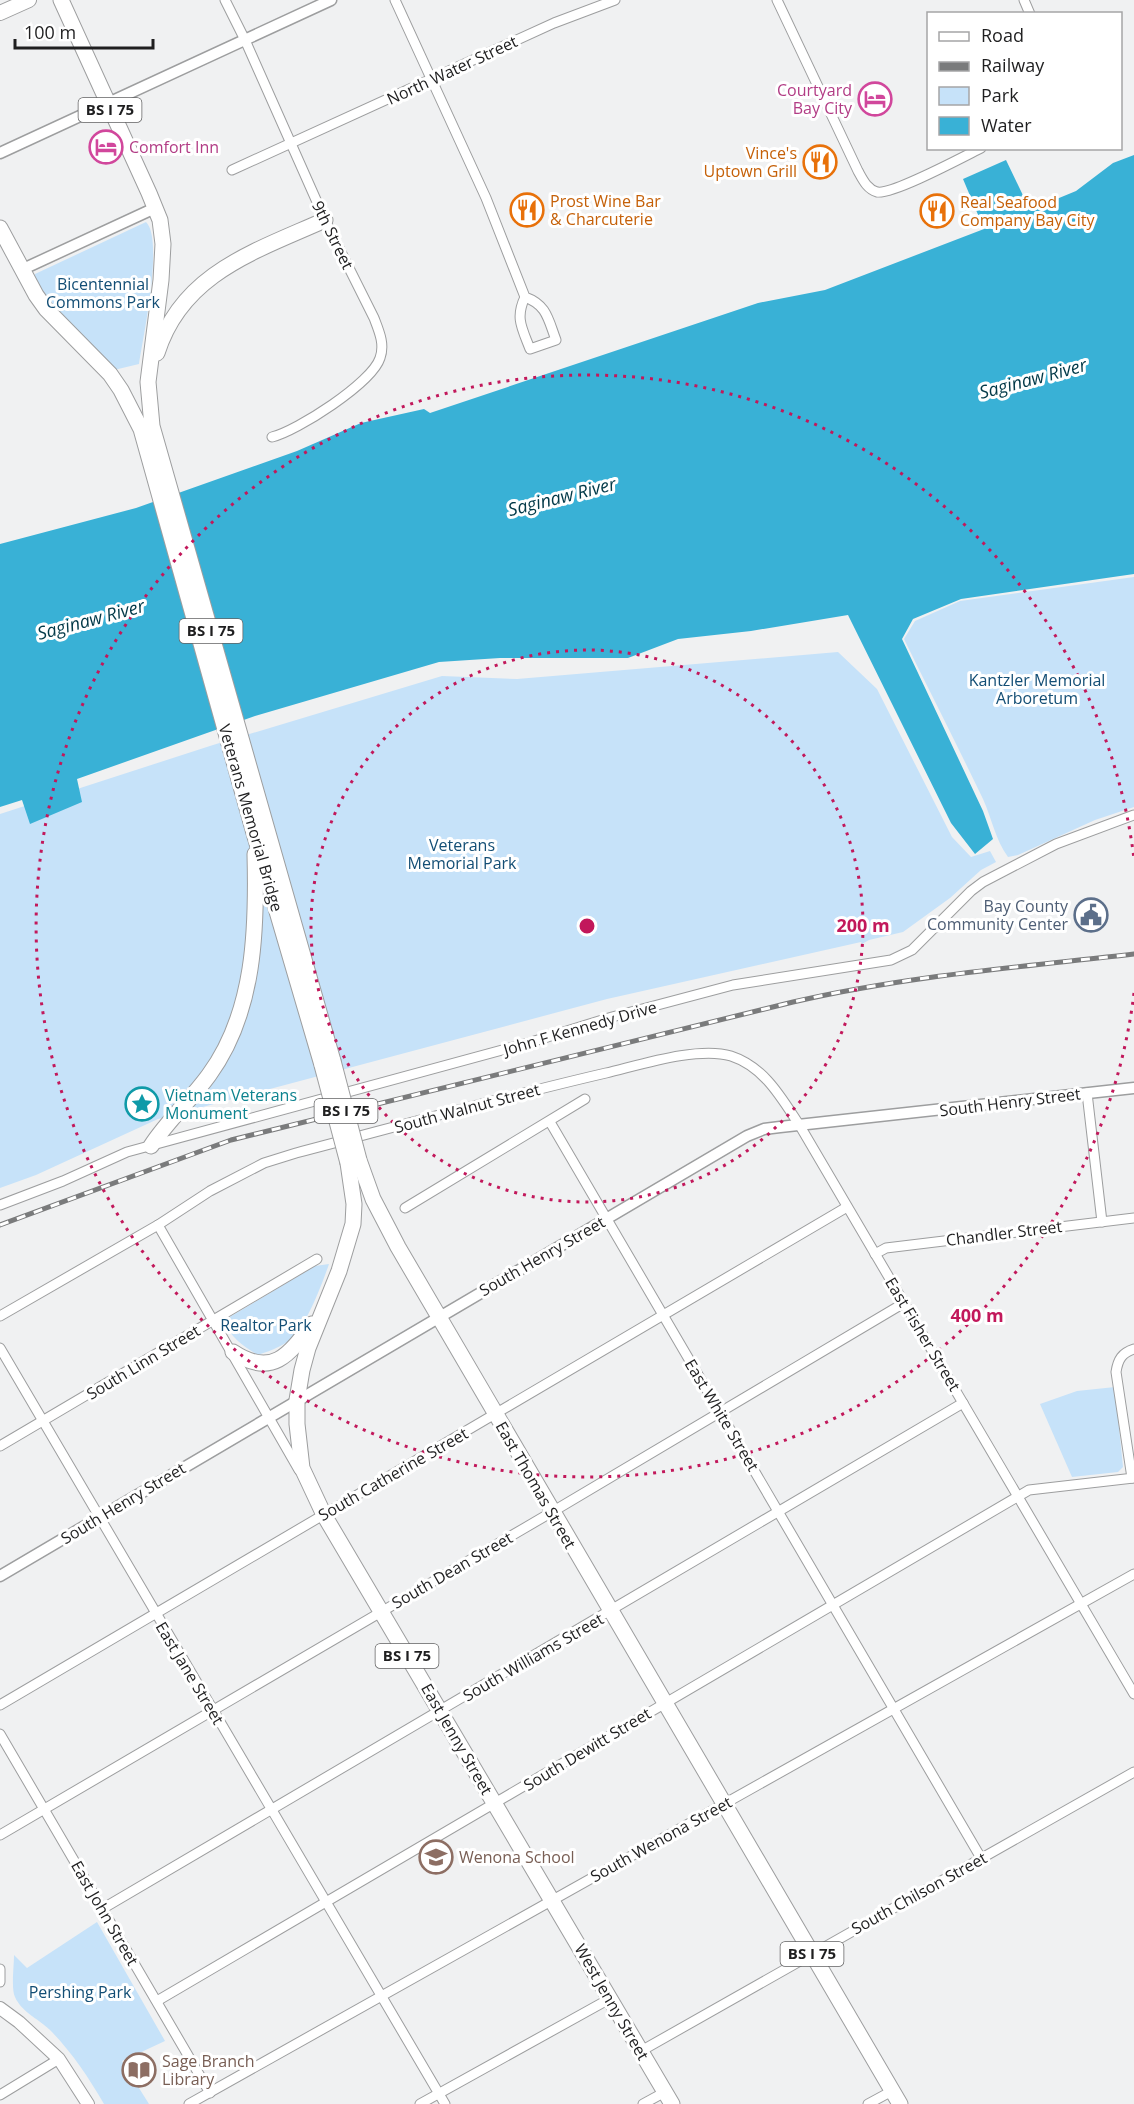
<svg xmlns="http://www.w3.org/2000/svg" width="1134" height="2104" viewBox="0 0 1134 2104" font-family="'Open Sans',sans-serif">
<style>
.green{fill:#c6e2f9}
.water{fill:#39b1d6}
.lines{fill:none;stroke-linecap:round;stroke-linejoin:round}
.minor-casing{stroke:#9d9e9f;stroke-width:11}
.tertiary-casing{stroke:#9d9e9f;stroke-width:13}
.secondary-casing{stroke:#9d9e9f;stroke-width:14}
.primary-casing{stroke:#9d9e9f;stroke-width:16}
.trunk-casing{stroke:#9d9e9f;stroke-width:17}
.minor{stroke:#fff;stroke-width:9}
.tertiary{stroke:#fff;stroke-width:10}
.secondary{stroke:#fff;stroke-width:12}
.primary{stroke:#fff;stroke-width:14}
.trunk{stroke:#fff;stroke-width:15}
.rail-casing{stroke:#7a7b7c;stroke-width:5}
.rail{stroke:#fff;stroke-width:3;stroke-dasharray:9;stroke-linecap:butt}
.trunk-bridge-casing{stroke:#9d9e9f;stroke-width:17;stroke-linecap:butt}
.trunk-bridge{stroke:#fff;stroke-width:15}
.ring{fill:none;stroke:#c2185b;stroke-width:3;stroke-dasharray:3 6}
.labels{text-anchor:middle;stroke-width:6;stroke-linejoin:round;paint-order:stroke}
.shield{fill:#fff;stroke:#626263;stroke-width:1.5}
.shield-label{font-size:15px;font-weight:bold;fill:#1f1f20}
.street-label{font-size:16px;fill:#1f1f20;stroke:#fff}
.hotel-label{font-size:16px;fill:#b23c85;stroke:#fff;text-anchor:end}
.food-label{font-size:16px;fill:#c56008;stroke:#fff;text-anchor:start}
.park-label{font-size:16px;fill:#134e75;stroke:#fff}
.service-label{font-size:16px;fill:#4e5e75;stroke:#fff;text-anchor:end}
.culture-label{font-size:16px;fill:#0d838f;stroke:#fff;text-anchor:start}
.education-label{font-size:16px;fill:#785e54;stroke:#fff;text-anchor:start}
.water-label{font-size:18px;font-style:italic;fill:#023948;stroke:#fff}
.centre{fill:#c2185b;stroke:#fff;stroke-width:3}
.ring-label{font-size:18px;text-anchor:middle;font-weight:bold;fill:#c2185b;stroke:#fff;stroke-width:6;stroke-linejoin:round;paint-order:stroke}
</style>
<rect width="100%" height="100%" fill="#f0f1f2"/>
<!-- green -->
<g class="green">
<path d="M146 222C164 239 143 338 139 364L114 370 31 282 35 274Z"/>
<path d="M1134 577V807L1095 820 1018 855 1008 857C995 839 992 819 983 799 957 745 930 692 904 639L915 621 960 601Z"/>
<polygon points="838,652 877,689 952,837 971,857 990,851 996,862 981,870 950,898 903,932 869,940 862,944 861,942 607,999 158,1119 36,1175 0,1188 0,814 213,745 442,676 517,679"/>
<path d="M329 1264C322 1284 310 1316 297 1332 288 1345 272 1350 258 1355 244 1347 230 1337 224 1321L228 1318 315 1266Z"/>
<polygon points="1115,1387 1123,1467 1118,1472 1072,1477 1040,1404 1077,1391"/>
<path d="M97 1922 165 2041 122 2061 149 2104H104C89 2078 73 2054 52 2032 41 2020 22 2013 15 1997 11 1989 14 1966 14 1955L27 1968Z"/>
</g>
<!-- water -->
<polygon class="water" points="1134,155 1134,574 961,599 913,619 902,639 983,811 993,839 975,854 951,823 848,615 751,631 678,639 628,658 500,658 439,662 255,716 77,779 82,802 30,824 22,800 0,807 0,544 136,508 297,451 361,423 424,409 430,413 758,303 825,290 984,229 963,179 1006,160 1030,210 1076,191 1113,163"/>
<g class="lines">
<!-- minor casing -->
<g class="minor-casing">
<g id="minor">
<path d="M225 0 245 40 325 220 374 318C379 331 385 344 380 358 372 383 297 431 272 437"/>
<path d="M395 0 486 198 525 297C515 318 522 328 530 349L556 340C548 319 547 305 525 297"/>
<path d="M777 0 858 171C863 180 867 189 877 192 892 195 963 157 981 148"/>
<polyline points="1024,0 1030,14"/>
<polyline points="232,170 554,23 615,0"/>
<polyline points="1087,1093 1102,1222"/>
<polyline points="550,1122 981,1858"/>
<polyline points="0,1205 63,1181 127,1152 528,1043 612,1017 733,985 891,960 912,950 971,891 983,882 1056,844 1134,815"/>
<polyline points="405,1208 585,1099"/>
<polyline points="158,1225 299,1470"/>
<polyline points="875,1254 886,1248 1134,1218"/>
<path d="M0 1316 158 1225 210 1191 264 1163 296 1153C399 1126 502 1097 606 1073 640 1065 698 1046 731 1056 765 1067 782 1099 800 1126L1134 1694"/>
<polyline points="0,1348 445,2104"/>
<polyline points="0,1446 317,1259"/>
<path d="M1132 1478 1116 1372C1118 1359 1122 1353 1134 1349"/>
<polyline points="0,1705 847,1207"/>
<polyline points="0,1734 210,2093"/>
<polyline points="0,1835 552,1512 904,1303"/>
<polyline points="102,1909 963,1403"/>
<polyline points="0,1969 0,1982"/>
<polyline points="157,2001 1029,1490 1134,1478"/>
<polyline points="641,2051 1134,1772"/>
<polyline points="0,2095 59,2059"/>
<polyline points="189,2104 1134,1574"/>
<polyline points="420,2104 611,1998"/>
<polyline points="643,2104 665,2092"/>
<polyline points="868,2104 892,2091"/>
</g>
</g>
<!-- tertiary casing -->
<g class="tertiary-casing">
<g id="tertiary">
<polyline points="0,153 331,0"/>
<polyline points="21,270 155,208"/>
<polyline points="0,1576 747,1136 764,1129 780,1127 1134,1088"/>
</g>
</g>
<!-- secondary casing -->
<g class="secondary-casing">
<polyline id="secondary" points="0,2008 19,2022 59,2059 88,2104"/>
</g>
<!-- primary casing -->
<g class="primary-casing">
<polyline id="primary" points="0,13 29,0"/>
</g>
<!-- trunk casing -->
<g class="trunk-casing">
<g id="trunk">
<polyline points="61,0 149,193 160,220 163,244 161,280 148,382 152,426 333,1061"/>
<polyline points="0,228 36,295 46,309 110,374 121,390 141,429 254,833 322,1065"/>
<path d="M157 353C182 273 256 251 325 220"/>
<path d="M151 1146C168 1120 191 1100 209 1075 255 1012 257 929 255 854"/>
<polyline points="359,1160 373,1199 398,1247 900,2104"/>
<polyline points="348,1163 354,1204 353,1224 339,1271 308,1348 302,1370 297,1400 297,1424 302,1468 324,1515 672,2104"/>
<path d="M233 1352C272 1378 289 1355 312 1324"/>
</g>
</g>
<!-- minor -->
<use href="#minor" class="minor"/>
<!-- tertiary -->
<use href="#tertiary" class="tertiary"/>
<!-- secondary -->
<use href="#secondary" class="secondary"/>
<!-- primary -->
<use href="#primary" class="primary"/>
<!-- trunk -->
<use href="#trunk" class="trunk"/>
<!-- rail casing -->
<g class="rail-casing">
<path id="rail" d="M0 1225 231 1140 793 1002C905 976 1020 967 1134 954"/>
</g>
<!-- rail -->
<use href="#rail" class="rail"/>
<!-- trunk-bridge casing -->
<g class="trunk-bridge-casing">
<g id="trunk-bridge">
<polyline points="333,1061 359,1160"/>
<polyline points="322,1065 348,1163"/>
</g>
</g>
<!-- trunk-bridge -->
<use href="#trunk-bridge" class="trunk-bridge"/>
</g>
<!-- distance rings -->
<g class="ring">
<circle cx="587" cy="926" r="276"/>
<path d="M1134 993A551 551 0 1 1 1134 859"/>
</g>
<!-- icons -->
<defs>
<g id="hotel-ring" transform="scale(1.725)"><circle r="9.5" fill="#fff" stroke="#d1479c" stroke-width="1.5"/><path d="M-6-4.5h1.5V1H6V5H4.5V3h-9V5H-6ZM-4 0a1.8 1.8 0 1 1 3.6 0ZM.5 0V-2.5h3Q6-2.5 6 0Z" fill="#d1479c"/></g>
<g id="restaurant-ring" transform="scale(1.725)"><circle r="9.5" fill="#fff" stroke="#e8710a" stroke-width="1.5"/><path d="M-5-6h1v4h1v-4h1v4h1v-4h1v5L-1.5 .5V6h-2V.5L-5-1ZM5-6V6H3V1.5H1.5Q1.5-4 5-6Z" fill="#e8710a"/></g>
<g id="civic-ring" transform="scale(1.725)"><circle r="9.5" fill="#fff" stroke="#5c6f8a" stroke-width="1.5"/><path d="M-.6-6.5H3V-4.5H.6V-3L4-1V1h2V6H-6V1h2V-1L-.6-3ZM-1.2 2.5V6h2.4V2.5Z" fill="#5c6f8a"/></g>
<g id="sight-ring" transform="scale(1.725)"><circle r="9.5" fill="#fff" stroke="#0f9aa8" stroke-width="1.5"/><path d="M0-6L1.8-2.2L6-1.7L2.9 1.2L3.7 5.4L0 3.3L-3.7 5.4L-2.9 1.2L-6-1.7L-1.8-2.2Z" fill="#0f9aa8"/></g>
<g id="school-ring" transform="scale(1.725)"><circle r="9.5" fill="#fff" stroke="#8d6e63" stroke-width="1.5"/><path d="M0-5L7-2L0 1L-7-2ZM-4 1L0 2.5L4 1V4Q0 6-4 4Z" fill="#8d6e63"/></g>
<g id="library-ring" transform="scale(1.725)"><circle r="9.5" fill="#fff" stroke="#8d6e63" stroke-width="1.5"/><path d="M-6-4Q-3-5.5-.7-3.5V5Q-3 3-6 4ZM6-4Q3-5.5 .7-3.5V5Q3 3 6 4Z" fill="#8d6e63"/></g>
</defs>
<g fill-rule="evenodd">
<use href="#hotel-ring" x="875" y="99"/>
<use href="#hotel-ring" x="106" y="147"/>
<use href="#restaurant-ring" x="820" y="162"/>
<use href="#restaurant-ring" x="527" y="210"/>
<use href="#restaurant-ring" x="937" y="211"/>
<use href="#civic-ring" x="1091" y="915"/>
<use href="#sight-ring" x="142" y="1104"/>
<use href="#school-ring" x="436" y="1857"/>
<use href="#library-ring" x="139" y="2070"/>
</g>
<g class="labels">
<!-- shield labels -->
<g class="shield">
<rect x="78.5" y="98" width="63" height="24" rx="4.5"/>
<rect x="179.5" y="619" width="63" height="24" rx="4.5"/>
<rect x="314.5" y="1099" width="63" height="24" rx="4.5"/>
<rect x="375.5" y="1644" width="63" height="24" rx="4.5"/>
<rect x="780.5" y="1942" width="63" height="24" rx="4.5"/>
</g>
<g class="shield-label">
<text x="110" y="115">BS I 75</text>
<text x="211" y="636">BS I 75</text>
<text x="346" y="1116">BS I 75</text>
<text x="407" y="1661">BS I 75</text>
<text x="812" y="1959">BS I 75</text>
</g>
<!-- street labels -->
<g class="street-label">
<text transform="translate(452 70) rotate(-25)" y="6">North Water Street</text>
<text transform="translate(333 235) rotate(64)" y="6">9th Street</text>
<text transform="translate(251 818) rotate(74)" y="6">Veterans Memorial Bridge</text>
<text transform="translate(580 1028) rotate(-16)" y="6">John F Kennedy Drive</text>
<text transform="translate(1010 1102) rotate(-7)" y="6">South Henry Street</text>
<text transform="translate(467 1108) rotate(-15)" y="6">South Walnut Street</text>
<text transform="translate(1004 1233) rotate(-7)" y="6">Chandler Street</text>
<text transform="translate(542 1256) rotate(-30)" y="6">South Henry Street</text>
<text transform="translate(923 1334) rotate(59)" y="6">East Fisher Street</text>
<text transform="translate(143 1362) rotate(-31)" y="6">South Linn Street</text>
<text transform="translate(722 1415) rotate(59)" y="6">East White Street</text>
<text transform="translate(393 1474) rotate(-30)" y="6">South Catherine Street</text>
<text transform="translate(536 1485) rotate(60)" y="6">East Thomas Street</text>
<text transform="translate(123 1503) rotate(-31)" y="6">South Henry Street</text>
<text transform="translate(452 1570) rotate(-30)" y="6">South Dean Street</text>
<text transform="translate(533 1657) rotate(-30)" y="6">South Williams Street</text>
<text transform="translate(190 1673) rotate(59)" y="6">East Jane Street</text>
<text transform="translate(457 1739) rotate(60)" y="6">East Jenny Street</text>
<text transform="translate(587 1749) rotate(-31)" y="6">South Dewitt Street</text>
<text transform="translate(661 1839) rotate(-29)" y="6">South Wenona Street</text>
<text transform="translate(919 1893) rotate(-29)" y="6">South Chilson Street</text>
<text transform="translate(105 1913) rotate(60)" y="6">East John Street</text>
<text transform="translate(612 2002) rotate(60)" y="6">West Jenny Street</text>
</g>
<!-- hotel labels -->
<g class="hotel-label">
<text x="852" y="96">Courtyard<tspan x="852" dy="18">Bay City</tspan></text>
<text x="129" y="153" text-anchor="start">Comfort Inn</text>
</g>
<!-- food labels -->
<g class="food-label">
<text x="797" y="159" text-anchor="end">Vince's<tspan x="797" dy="18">Uptown Grill</tspan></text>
<text x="550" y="207">Prost Wine Bar<tspan x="550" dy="18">&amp; Charcuterie</tspan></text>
<text x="960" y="208">Real Seafood<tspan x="960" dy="18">Company Bay City</tspan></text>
</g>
<!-- park labels -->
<g class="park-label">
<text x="103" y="290">Bicentennial<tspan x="103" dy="18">Commons Park</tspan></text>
<text x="1037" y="686">Kantzler Memorial<tspan x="1037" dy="18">Arboretum</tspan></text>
<text x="462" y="851">Veterans<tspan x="462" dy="18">Memorial Park</tspan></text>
<text x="266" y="1331">Realtor Park</text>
<text x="80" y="1998">Pershing Park</text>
</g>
<!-- service labels -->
<g class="service-label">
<text x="1068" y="912">Bay County<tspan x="1068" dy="18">Community Center</tspan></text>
</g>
<!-- culture labels -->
<g class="culture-label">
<text x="165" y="1101">Vietnam Veterans<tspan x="165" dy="18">Monument</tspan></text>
</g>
<!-- education labels -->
<g class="education-label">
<text x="459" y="1863">Wenona School</text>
<text x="162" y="2067">Sage Branch<tspan x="162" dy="18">Library</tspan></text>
</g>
<!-- water labels -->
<g class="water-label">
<text transform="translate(1033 379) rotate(-15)" y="6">Saginaw River</text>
<text transform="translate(562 497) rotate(-14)" y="6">Saginaw River</text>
<text transform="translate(91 620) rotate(-15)" y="6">Saginaw River</text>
</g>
</g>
<circle cx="587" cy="926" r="9" class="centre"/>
<g class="ring-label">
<text x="863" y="932">200 m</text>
<text x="977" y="1322">400 m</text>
</g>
<!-- legend -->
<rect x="927" y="12" width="195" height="138" fill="#ffffff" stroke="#a5a5a6" stroke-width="1.5"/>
<rect x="939" y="32" width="30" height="9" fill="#ffffff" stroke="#a5a5a6" stroke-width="1.5"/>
<text x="981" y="42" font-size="18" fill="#1f1f20">Road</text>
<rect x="939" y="62" width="30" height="9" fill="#7a7b7c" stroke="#a5a5a6" stroke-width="1.5"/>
<text x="981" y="72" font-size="18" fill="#1f1f20">Railway</text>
<rect x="939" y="87" width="30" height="18" fill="#c6e2f9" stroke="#a5a5a6" stroke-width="1.5"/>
<text x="981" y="102" font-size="18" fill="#1f1f20">Park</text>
<rect x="939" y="117" width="30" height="18" fill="#39b1d6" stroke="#a5a5a6" stroke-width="1.5"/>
<text x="981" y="132" font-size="18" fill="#1f1f20">Water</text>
<!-- scale -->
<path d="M15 39v9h138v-9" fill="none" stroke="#1f1f20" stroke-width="3"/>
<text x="24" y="39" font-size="18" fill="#1f1f20" stroke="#ffffff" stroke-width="4.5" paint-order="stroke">100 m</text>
</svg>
